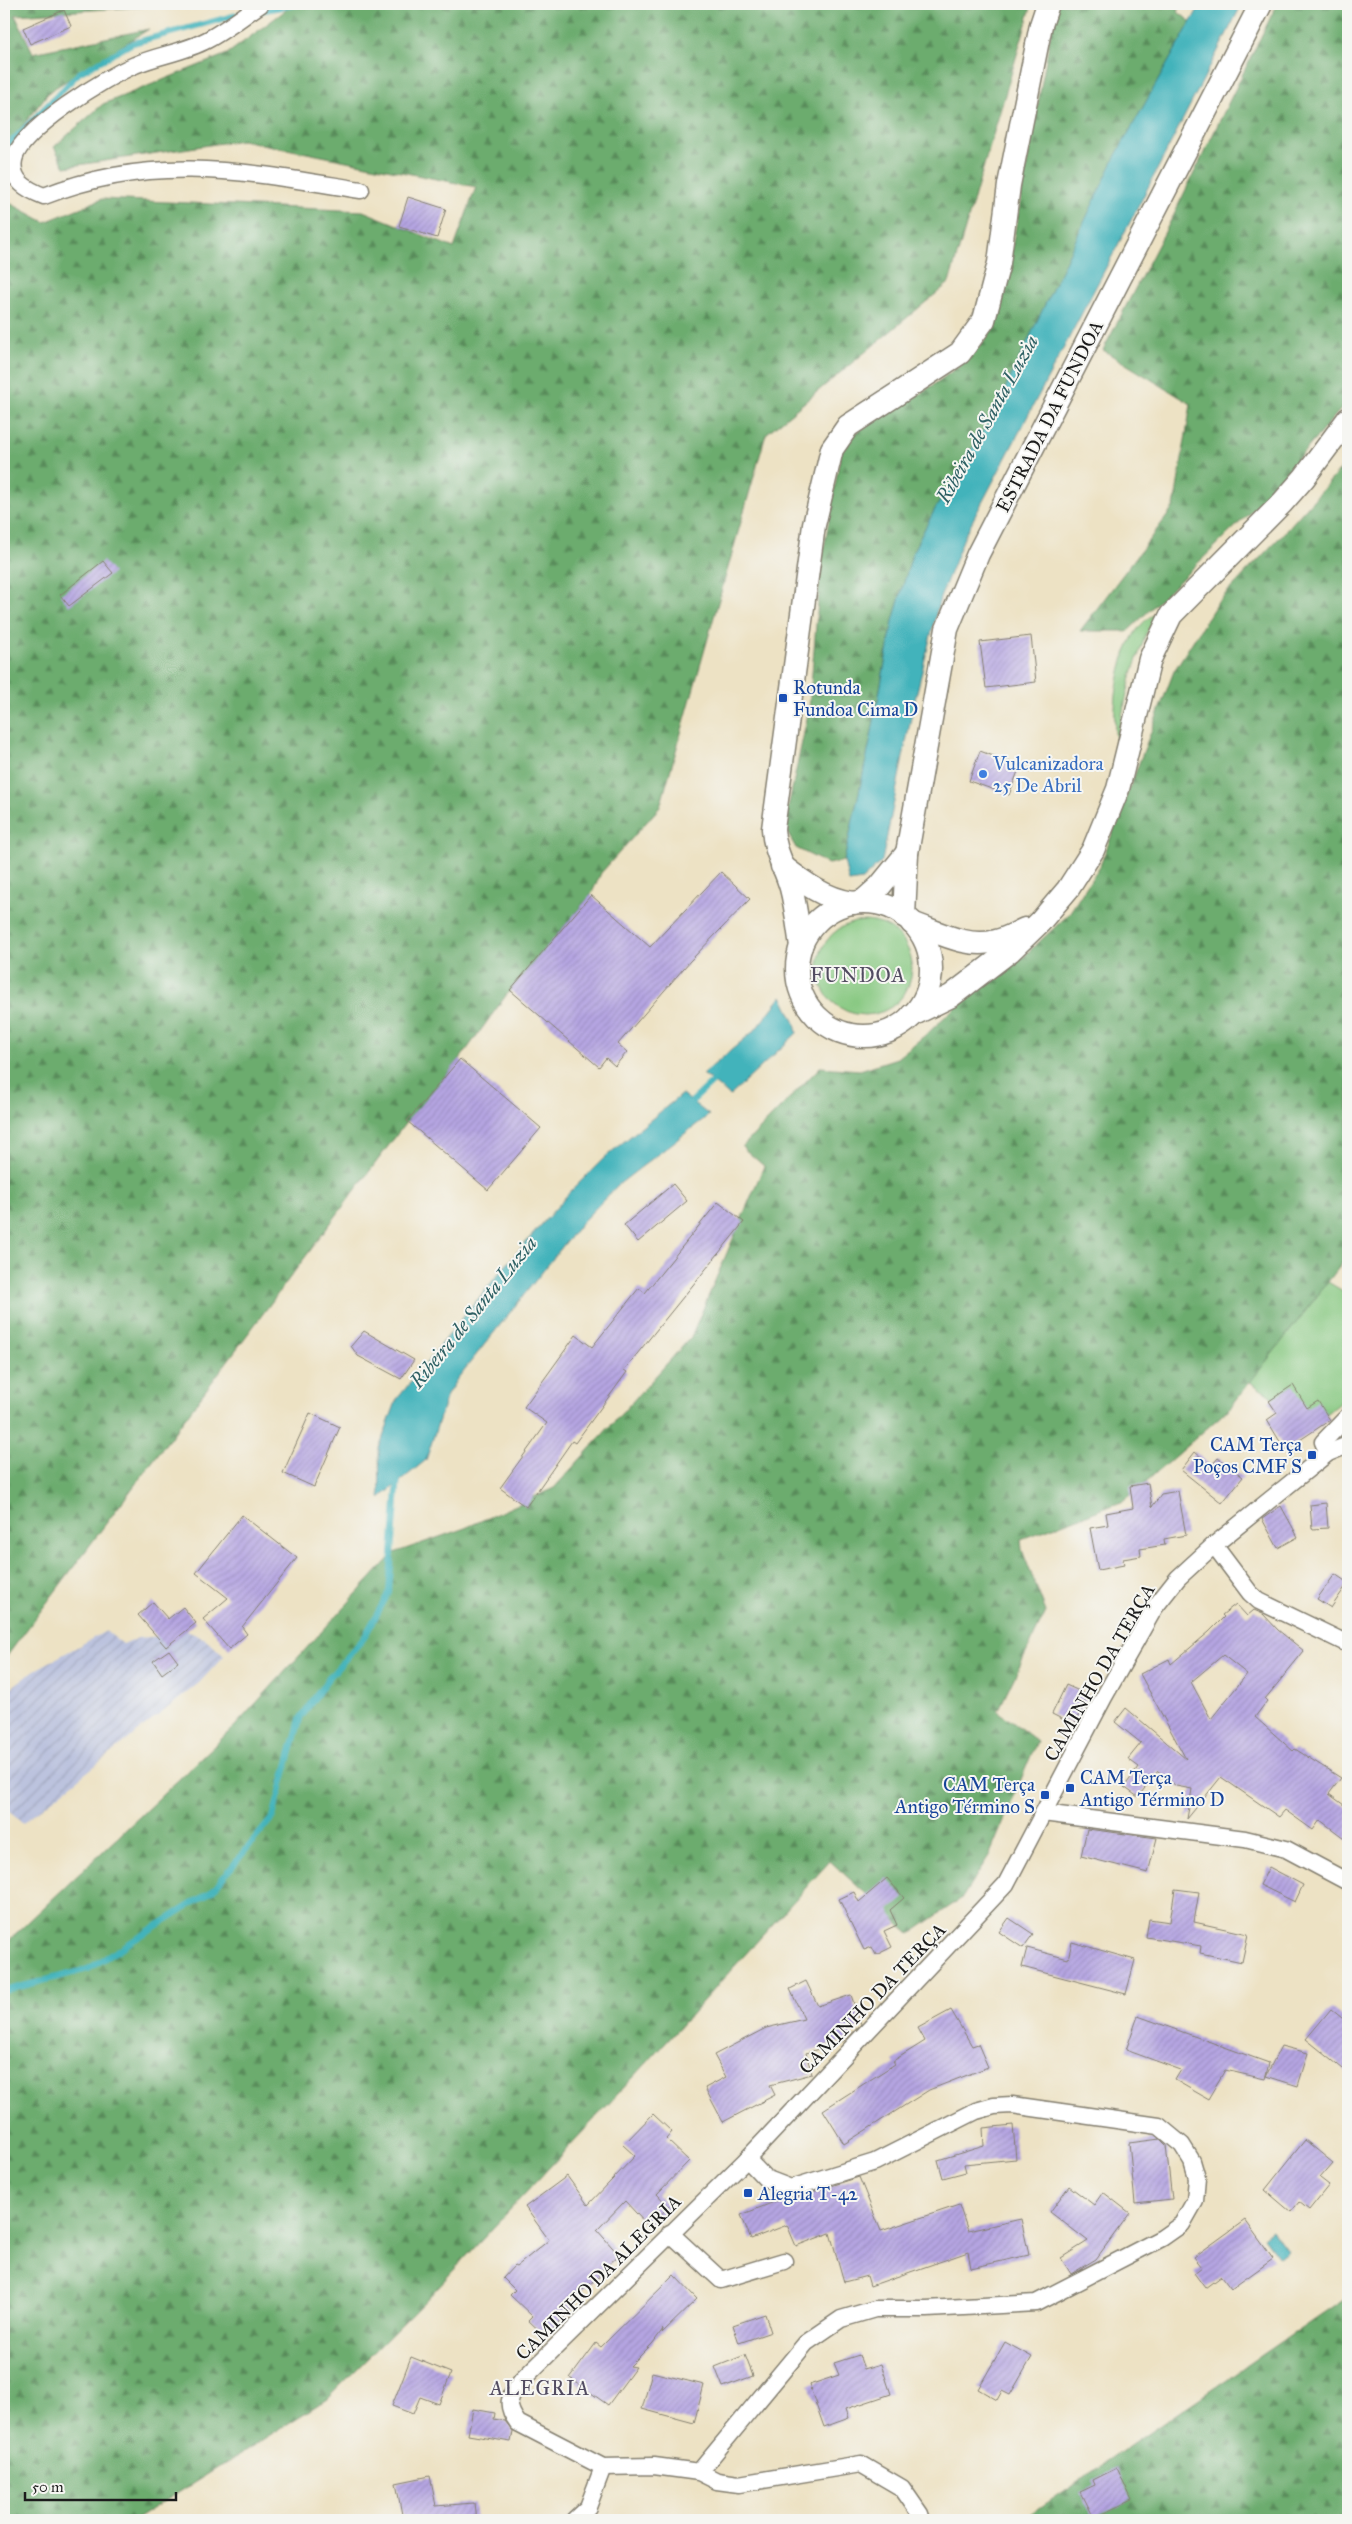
<svg xmlns="http://www.w3.org/2000/svg" width="1352" height="2524" viewBox="0 0 1352 2524" font-family="'IM FELL Great Primer',serif">
<style>
.industrial{fill:url(#industrial-furrows)}
.green{fill:#85c77f;stroke:#50724e}
.forest{fill:url(#forest-firs);stroke:#446445}
.water{fill:#43b3bb;stroke:#30686c}
.lines{fill:none;stroke-linecap:round;stroke-linejoin:round}
.stream{stroke:#43b3bb;stroke-width:6}
.building{fill:url(#building-hatch);fill-rule:evenodd}
.minor-casing{stroke:#847f70;stroke-width:19}
.secondary-casing{stroke:#847f70;stroke-width:25}
.minor{stroke:#fff;stroke-width:16}
.secondary{stroke:#fff;stroke-width:22}
.transit-dot{fill:#1a4fb4;stroke:#f6f6f2;stroke-width:2}
.shop-dot{fill:#3f7fe0;stroke:#f6f6f2;stroke-width:2}
.labels{text-anchor:middle;stroke-width:4;stroke-linejoin:round;paint-order:stroke}
.street-label{font-size:19px;fill:#1c1c1c;stroke:#f6f6f2}
.transit-label{font-size:19px;fill:#164399;stroke:#f6f6f2;text-anchor:start}
.shop-label{font-size:19px;fill:#366cbe;stroke:#f6f6f2;text-anchor:start}
.water-label{font-size:20px;font-style:italic;fill:#2e6064;stroke:#f6f6f2}
.neighbourhood-label{font-size:20px;letter-spacing:1px;fill:#524c61;stroke:#f6f6f2}
</style>
<defs>
<pattern id="industrial-furrows" width="10" height="10" patternUnits="userSpaceOnUse" patternTransform="scale(1.25)"><rect width="10" height="10" fill="#bcc3de"/><path d="M-1 1l2-2M0 10L10 0M9 11l2-2" fill="none" stroke="#a1a7be"/></pattern>
<pattern id="forest-firs" width="22" height="20" patternUnits="userSpaceOnUse" patternTransform="scale(1.25)"><rect width="22" height="20" fill="#6cac6e"/><path d="M5 1l3.5 6h-7zM16 11l3.5 6h-7z" fill="#588b5a"/></pattern>
<pattern id="building-hatch" width="6" height="6" patternUnits="userSpaceOnUse" patternTransform="scale(1.25)"><rect width="6" height="6" fill="#b5a5e2"/><path d="M-1 1l2-2M0 6l6-6M5 7l2-2" fill="none" stroke="#9b8dc1"/></pattern>
</defs>
<rect width="100%" height="100%" fill="#f6f6f2"/>
<filter id="ink" filterUnits="userSpaceOnUse"><feTurbulence type="fractalNoise" baseFrequency=".02" numOctaves="2"/><feDisplacementMap in="SourceGraphic" scale="10" xChannelSelector="R" yChannelSelector="G"/><feConvolveMatrix kernelMatrix="1 2 1 2 8 2 1 2 1" color-interpolation-filters="sRGB"/></filter>
<filter id="wash" filterUnits="userSpaceOnUse"><feTurbulence type="fractalNoise" baseFrequency=".0096" numOctaves="4" result="noise"/><feDisplacementMap in="SourceGraphic" scale="20" xChannelSelector="R" yChannelSelector="G"/><feGaussianBlur stdDeviation="1.12" result="paint"/><feColorMatrix in="noise" values="0 0 0 0 0 0 0 0 0 0 0 0 0 0 0 0 0 1.4 0 .05"/><feComposite in="paint" operator="in"/></filter>
<g filter="url(#wash)">
<rect width="100%" height="100%" fill="#ede2c4"/>
<!-- industrial -->
<polygon class="industrial" points="177,1627 206,1639 224,1656 199,1683 23,1823 4,1808 4,1693 35,1670 106,1631 123,1644 138,1638 163,1636"/>
<!-- green -->
<g class="green">
<path d="M1157 613 1146 634 1132 673 1116 741C1111 706 1119 629 1157 613Z"/>
<circle cx="865" cy="968" r="47"/>
<polygon points="1328,1282 1348,1294 1348,1396 1313,1424 1250,1382"/>
</g>
<!-- forest -->
<g class="forest">
<polygon points="4,4 184,4 15,15 33,53 149,29 50,91 4,149"/>
<polygon points="294,4 1032,4 949,283 766,434 660,807 601,873 591,895 510,990 460,1059 407,1121 4,1660 4,200 45,222 102,199 363,211 454,248 476,187 242,140 65,167 54,147 103,104 227,54"/>
<path d="M1056 4H1181L1178 12 1191 22 1118 152 992 416 935 509 913 551 893 621 870 742 844 861 828 864 796 848 784 827 809 709 821 565 843 440C886 415 976 367 996 322 1000 312 1001 302 1004 292Z"/>
<polygon points="1277,4 1348,4 1348,401 1262,501 1128,631 1080,631 1174,507 1191,404 1103,350 1169,224"/>
<polygon points="1348,461 1348,1256 1230,1408 1124,1501 1021,1539 1022,1550 1046,1612 998,1711 1037,1741 990,1854 962,1898 910,1934 830,1861 644,2066 423,2303 327,2399 135,2520 4,2520 4,1945 235,1726 394,1553 465,1528 554,1488 691,1337 764,1166 742,1147 820,1067 860,1070 897,1058 929,1032 973,990 1023,957 1068,915 1100,866 1174,671 1217,603 1281,536"/>
<polygon points="1348,2296 1348,2520 1022,2520"/>
</g>
<!-- water -->
<g class="water">
<polygon points="1201,4 1242,4 1138,207 965,535 940,598 913,708 882,861 862,880 849,882 844,861 870,742 893,621 913,551 935,509 992,416 1116,155"/>
<polygon points="782,996 795,1023 797,1033 730,1096 703,1074 755,1030"/>
<polygon points="682,1094 709,1115 618,1185 582,1222 457,1379 447,1395 426,1460 380,1498 379,1448 397,1399 500,1272 570,1192 604,1158"/>
<polygon points="1272,2230 1287,2250 1278,2257 1263,2237"/>
</g>
<g class="lines">
<!-- stream -->
<g class="stream">
<polyline points="259,11 300,4"/>
<polyline points="4,149 79,73 133,43 237,15"/>
<polyline points="687,1106 718,1077"/>
<polyline points="4,1991 88,1969 212,1891 273,1817 300,1719 327,1680 364,1638 389,1592 398,1476"/>
</g>
</g>
<g id="blocks">
<!-- building -->
<g class="building">
<polygon points="64,10 71,26 30,44 23,28"/>
<polygon points="408,197 446,209 437,238 399,226"/>
<polygon points="103,561 113,573 69,606 60,595"/>
<polygon points="1031,636 1036,682 986,688 980,642"/>
<polygon points="980,751 1020,766 1009,795 969,781"/>
<polygon points="721,872 750,899 690,961 618,1044 627,1052 615,1066 606,1058 599,1067 510,990 591,895 650,947"/>
<polygon points="460,1059 541,1128 488,1190 407,1121"/>
<polygon points="673,1184 687,1201 638,1242 624,1225"/>
<polygon points="718,1202 744,1222 624,1370 627,1372 575,1443 572,1441 526,1507 500,1488 547,1423 524,1407 576,1335 592,1347 639,1288 645,1293"/>
<polygon points="364,1331 414,1360 401,1379 358,1356 351,1346"/>
<polygon points="1293,1385 1307,1408 1318,1401 1330,1420 1285,1450 1267,1420 1277,1413 1269,1401"/>
<polygon points="310,1413 340,1427 314,1487 283,1473"/>
<polygon points="1195,1452 1211,1466 1218,1458 1243,1477 1222,1503 1181,1470"/>
<polygon points="1148,1483 1152,1507 1161,1494 1178,1491 1186,1535 1164,1539 1165,1545 1140,1549 1141,1556 1123,1559 1124,1565 1098,1570 1090,1528 1108,1525 1106,1513 1133,1508 1130,1486"/>
<polygon points="1326,1503 1328,1528 1312,1529 1310,1505"/>
<polygon points="1281,1506 1298,1537 1278,1548 1262,1519"/>
<polygon points="242,1515 297,1558 242,1627 247,1634 229,1649 203,1619 228,1598 196,1573"/>
<polygon points="1335,1574 1348,1583 1331,1608 1317,1599"/>
<polygon points="153,1602 168,1619 183,1607 196,1623 166,1647 138,1615"/>
<path d="M1236 1604 1247 1616 1254 1610 1263 1614 1278 1630 1304 1651 1265 1699 1267 1701 1255 1717 1293 1751 1295 1749 1341 1778 1329 1794 1348 1808V1841L1320 1820 1313 1830 1285 1810 1279 1817 1221 1777 1187 1819 1192 1789 1176 1786 1158 1771 1138 1797 1124 1787 1139 1767 1128 1759 1141 1743 1115 1722 1126 1708 1186 1759 1140 1674 1169 1659 1171 1664 1209 1632 1224 1617 1222 1615ZM1223 1655 1247 1674 1211 1719 1191 1682Z"/>
<polygon points="169,1650 178,1662 162,1674 153,1661"/>
<polygon points="1066,1685 1088,1695 1074,1725 1052,1714"/>
<polygon points="1087,1829 1157,1838 1148,1873 1081,1856"/>
<polygon points="1269,1867 1303,1885 1295,1902 1260,1885"/>
<polygon points="887,1878 904,1898 890,1910 897,1925 884,1931 892,1947 876,1955 872,1947 864,1950 839,1899 854,1892 859,1902"/>
<polygon points="1175,1889 1199,1892 1194,1922 1248,1934 1242,1962 1200,1953 1201,1946 1146,1937 1149,1919 1170,1922"/>
<polygon points="1009,1918 1033,1934 1023,1948 999,1932"/>
<polygon points="1072,1942 1135,1960 1126,1994 1022,1967 1027,1948 1068,1959"/>
<polygon points="806,1981 818,2006 851,1995 861,2024 846,2040 806,2053 812,2074 770,2085 775,2095 723,2122 705,2088 726,2077 714,2055 766,2028 804,2019 790,1989"/>
<polygon points="1331,2009 1348,2023 1348,2073 1306,2039"/>
<polygon points="951,2010 972,2046 978,2044 988,2067 929,2090 844,2144 823,2110 895,2064 893,2061 925,2041 918,2028"/>
<polygon points="1138,2016 1269,2063 1265,2079 1225,2070 1208,2099 1175,2080 1181,2070 1126,2050"/>
<polygon points="1281,2046 1308,2053 1298,2086 1266,2076"/>
<polygon points="653,2114 672,2132 666,2139 689,2161 657,2194 669,2207 648,2226 625,2201 597,2230 619,2255 598,2274 600,2276 567,2302 573,2307 546,2337 528,2320 532,2316 510,2295 515,2290 503,2278 514,2266 516,2267 549,2240 525,2207 567,2176 588,2205 635,2156 623,2145"/>
<polygon points="1013,2125 1016,2159 964,2164 966,2172 943,2178 938,2160 984,2146 983,2128"/>
<polygon points="1160,2139 1166,2145 1172,2199 1135,2203 1129,2143"/>
<polygon points="1305,2140 1333,2163 1320,2178 1329,2185 1309,2210 1299,2202 1291,2212 1265,2190"/>
<polygon points="859,2177 881,2231 959,2205 968,2231 1021,2219 1029,2255 971,2268 968,2252 870,2286 867,2276 844,2282 830,2233 796,2246 787,2225 751,2239 741,2215 787,2197 794,2198"/>
<polygon points="1069,2186 1094,2205 1103,2192 1130,2213 1096,2259 1071,2274 1061,2258 1088,2241 1050,2212"/>
<polygon points="1245,2220 1273,2259 1231,2289 1221,2276 1205,2288 1194,2273 1202,2267 1194,2257"/>
<polygon points="674,2275 697,2299 662,2333 663,2329 653,2343 630,2366 636,2367 608,2405 570,2378 596,2343 601,2347"/>
<polygon points="765,2314 771,2332 739,2343 733,2325"/>
<polygon points="1005,2342 1032,2357 1010,2395 1002,2391 997,2400 978,2389"/>
<polygon points="745,2355 753,2376 723,2387 715,2367"/>
<polygon points="859,2355 864,2369 881,2364 891,2394 846,2409 849,2418 824,2427 809,2385 839,2375 834,2363"/>
<polygon points="411,2357 451,2373 439,2404 420,2397 413,2414 392,2406"/>
<polygon points="652,2372 704,2385 694,2423 642,2409"/>
<polygon points="473,2409 495,2413 494,2419 505,2421 513,2431 511,2442 468,2435"/>
<polygon points="1117,2468 1132,2500 1093,2518 1080,2492 1095,2485 1093,2480"/>
<polygon points="430,2476 436,2506 474,2503 476,2520 403,2520 396,2483"/>
</g>
</g>
</g>
<g filter="url(#ink)">
<use href="#blocks" fill-opacity="0" stroke="#847f70" stroke-width="1"/>
<g class="lines">
<!-- minor casing -->
<g class="minor-casing">
<g id="minor">
<path d="M261 4C243 16 226 30 207 40 185 52 158 55 135 65 108 76 18 131 14 160 10 181 28 190 44 196 156 152 247 172 361 190"/>
<polyline points="1328,1453 1323,1442 1348,1416"/>
<polyline points="1214,1545 1250,1593 1259,1601 1348,1644"/>
<polyline points="1043,1813 1245,1839 1286,1849 1348,1882"/>
<polyline points="670,2233 721,2280 784,2261"/>
<polyline points="699,2472 806,2343 841,2319 875,2309 927,2309 1036,2303 1162,2238 1182,2224 1195,2201 1197,2178 1192,2161 1182,2145 1159,2126 1012,2105 994,2106 976,2111 875,2162 791,2188 765,2178 747,2159"/>
<polyline points="574,2520 588,2507 603,2467"/>
<path d="M922 2520 920 2514 902 2488 861 2464 739 2484 717 2481 699 2472 654 2466 603 2467 518 2423C504 2404 509 2397 522 2380L747 2159 1006 1884 1104 1697 1155 1607 1178 1578 1214 1545 1328 1453 1348 1445"/>
</g>
</g>
<!-- secondary casing -->
<g class="secondary-casing">
<g id="secondary">
<path d="M782 866C804 883 825 899 853 903"/>
<polyline points="862,902 880,886 907,853"/>
<circle cx="864" cy="969" r="67"/>
<polyline points="904,916 907,853 947,629 978,554 1261,4"/>
<path d="M912 923C938 932 968 949 996 941 1006 939 1016 933 1025 929"/>
<path d="M801 946C798 927 796 907 791 888 785 867 774 851 773 829L814 525 832 449 848 426 960 353 984 320 999 263 1009 185 1041 25 1048 4"/>
<polyline points="912,1015 951,996 1010,951 1040,922 1068,889 1093,850 1118,789 1150,659 1171,615 1282,503 1304,478 1348,419"/>
</g>
</g>
<!-- minor -->
<use href="#minor" class="minor"/>
<!-- secondary -->
<use href="#secondary" class="secondary"/>
</g>
</g>
<!-- markers -->
<g class="transit-dot">
<rect x="778" y="693" width="10" height="10" rx="2.5"/>
<rect x="1307" y="1450" width="10" height="10" rx="2.5"/>
<rect x="1065" y="1783" width="10" height="10" rx="2.5"/>
<rect x="1040" y="1790" width="10" height="10" rx="2.5"/>
<rect x="743" y="2188" width="10" height="10" rx="2.5"/>
</g>
<circle class="shop-dot" cx="983" cy="774" r="5"/>
<g class="labels">
<!-- street labels -->
<g class="street-label">
<text transform="translate(1049 416) rotate(-63)" y="7">ESTRADA DA FUNDOA</text>
<text transform="translate(1099 1672) rotate(-60)" y="7">CAMINHO DA TERÇA</text>
<text transform="translate(872 1998) rotate(-46)" y="7">CAMINHO DA TERÇA</text>
<text transform="translate(598 2277) rotate(-45)" y="7">CAMINHO DA ALEGRIA</text>
</g>
<!-- transit labels -->
<g class="transit-label">
<text x="793" y="694">Rotunda<tspan x="793" dy="22">Fundoa Cima D</tspan></text>
<text x="1302" y="1451" text-anchor="end">CAM Terça<tspan x="1302" dy="22">Poços CMF S</tspan></text>
<text x="1080" y="1784">CAM Terça<tspan x="1080" dy="22">Antigo Término D</tspan></text>
<text x="1035" y="1791" text-anchor="end">CAM Terça<tspan x="1035" dy="22">Antigo Término S</tspan></text>
<text x="758" y="2200">Alegria T-42</text>
</g>
<!-- shop labels -->
<g class="shop-label">
<text x="993" y="770">Vulcanizadora<tspan x="993" dy="22">25 De Abril</tspan></text>
</g>
<!-- water labels -->
<g class="water-label">
<text transform="translate(987 419) rotate(-61)" y="7">Ribeira de Santa Luzia</text>
<text transform="translate(473 1312) rotate(-51)" y="7">Ribeira de Santa Luzia</text>
</g>
<!-- neighbourhood labels -->
<g class="neighbourhood-label">
<text x="858" y="982">FUNDOA</text>
<text x="540" y="2395">ALEGRIA</text>
</g>
</g>
<!-- margin -->
<rect width="1352" height="2524" fill="none" stroke="#f6f6f2" stroke-width="20"/>
<!-- scale -->
<path d="M25 2492v8h151v-8" fill="none" stroke="#1c1c1c" stroke-width="2.5"/>
<text x="32" y="2492" font-size="15" fill="#1c1c1c" stroke="#f6f6f2" stroke-width="4" paint-order="stroke">50 m</text>
</svg>
